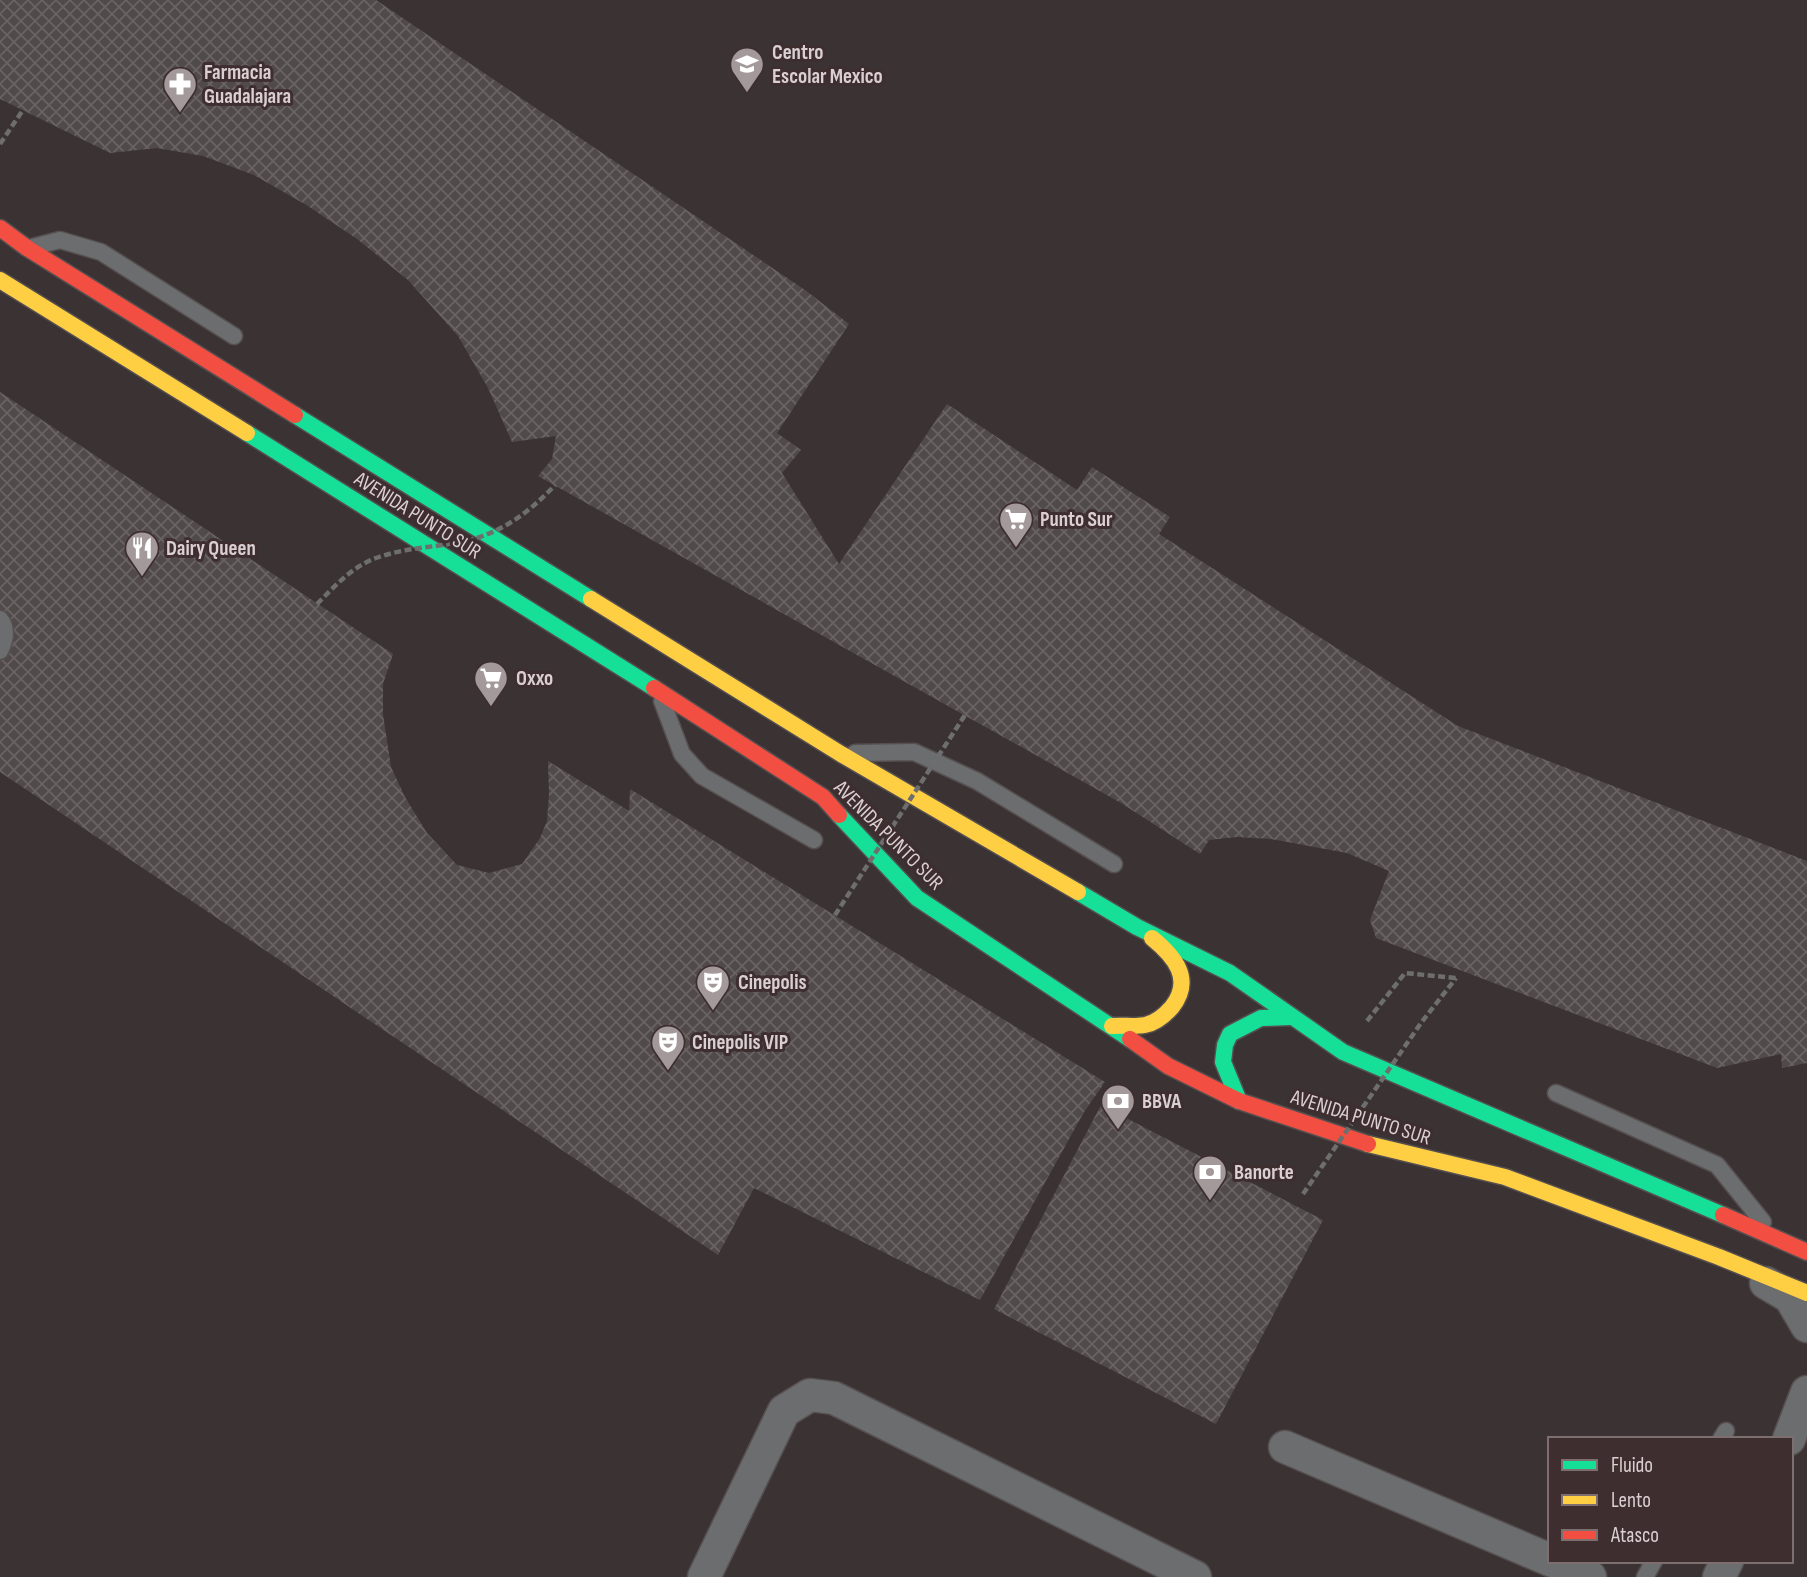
<svg xmlns="http://www.w3.org/2000/svg" width="1807" height="1577" viewBox="0 0 1807 1577" font-family="'Sofia Sans Condensed',sans-serif">
<style>
.building{fill:url(#building-cross-hatch)}
.lines{fill:none;stroke-linecap:round;stroke-linejoin:round}
.lane-casing{stroke:#564f50;stroke-width:19}
.street-casing{stroke:#564f50;stroke-width:35}
.fast-casing{stroke:#564f50;stroke-width:19}
.slow-casing{stroke:#564f50;stroke-width:19}
.jam-casing{stroke:#564f50;stroke-width:19}
.path{stroke:#6f6e6e;stroke-width:4.5;stroke-dasharray:7 3.5;stroke-linecap:butt}
.lane{stroke:#6c6d6e;stroke-width:16}
.street{stroke:#6c6d6e;stroke-width:32}
.fast{stroke:#16e098;stroke-width:16}
.slow{stroke:#ffcf43;stroke-width:16}
.jam{stroke:#f24e42;stroke-width:16}
.path-bridge{stroke:#6f6e6e;stroke-width:4.5;stroke-dasharray:7 3.5;stroke-linecap:butt}
.labels{text-anchor:middle;stroke-width:6;stroke-linejoin:round;paint-order:stroke}
.poi-label{font-size:21px;font-weight:bold;fill:#dbd0d1;stroke:#3e2e30;text-anchor:start}
.street-label{font-size:21px;fill:#dbd0d1;stroke:#3e2e30}
</style>
<defs>
<pattern id="building-cross-hatch" width="8" height="8" patternUnits="userSpaceOnUse" patternTransform="scale(1.75)"><rect width="8" height="8" fill="#514a4b"/><path d="M0 0l8 8M0 8l8-8" fill="none" stroke="#696364"/></pattern>
</defs>
<rect width="100%" height="100%" fill="#3a3233"/>
<!-- building -->
<g class="building">
<polygon points="0,0 376,0 805,290 849,324 777,433 801,450 782,473 839,564 947,404 1077,490 1092,467 1170,517 1159,534 1458,726 1807,861 1807,1063 1782,1068 1781,1054 1717,1068 1376,938 1370,920 1389,871 1347,853 1271,839 1237,837 1209,840 1200,854 1121,803 538,476 552,459 556,436 512,442 488,388 458,336 408,280 357,239 308,206 254,175 203,156 157,148 110,153 0,99"/>
<polygon points="0,392 393,654 383,684 383,714 391,767 405,797 427,833 457,865 489,873 522,864 540,838 547,821 549,795 548,761 629,811 630,789 1105,1082 1084,1112 980,1300 754,1188 718,1255 0,772"/>
<polygon points="1101,1105 1323,1220 1216,1424 994,1309"/>
</g>
<g class="lines">
<!-- lane casing -->
<g class="lane-casing">
<g id="lane">
<polyline points="33,247 60,240 101,252 234,336"/>
<path d="M0 619C8 628 5 641 0 651"/>
<polyline points="662,701 682,754 702,776 814,840"/>
<polyline points="855,753 914,752 977,781 1114,864"/>
<polyline points="1556,1093 1717,1165 1763,1222"/>
<polyline points="1721,1439 1726,1431"/>
<polyline points="1645,1577 1654,1561"/>
</g>
</g>
<!-- street casing -->
<g class="street-casing">
<g id="street">
<polyline points="1766,1283 1790,1297 1807,1326"/>
<polyline points="1789,1439 1807,1392"/>
<polyline points="1285,1447 1550,1560"/>
<polyline points="1553,1561 1590,1577"/>
<polyline points="704,1577 784,1411 810,1395 834,1398 1195,1577"/>
<polyline points="1719,1577 1727,1561"/>
</g>
</g>
<!-- fast casing -->
<g class="fast-casing">
<g id="fast">
<polyline points="295,415 591,599"/>
<polyline points="247,433 654,688"/>
<polyline points="839,815 917,898 1130,1039"/>
<polyline points="1078,892 1137,927 1230,973 1343,1052 1723,1215"/>
<polyline points="1239,1101 1223,1062 1225,1045 1230,1034 1261,1018 1291,1017"/>
</g>
</g>
<!-- slow casing -->
<g class="slow-casing">
<g id="slow">
<polyline points="0,280 247,433"/>
<polyline points="591,599 841,754 1078,892"/>
<path d="M1112 1026C1123 1025 1134 1027 1145 1025 1156 1023 1165 1015 1172 1007 1194 979 1174 956 1152 938"/>
<polyline points="1368,1144 1505,1177 1719,1257 1807,1293"/>
</g>
</g>
<!-- jam casing -->
<g class="jam-casing">
<g id="jam">
<polyline points="0,228 27,248 295,415"/>
<polyline points="654,688 823,797 839,815"/>
<polyline points="1130,1039 1168,1066 1239,1101 1368,1144"/>
<polyline points="1723,1215 1807,1252"/>
</g>
</g>
<!-- path -->
<g class="path">
<polyline points="0,144 23,110"/>
<polyline points="1367,1021 1405,973 1456,978"/>
</g>
<!-- lane -->
<use href="#lane" class="lane"/>
<!-- street -->
<use href="#street" class="street"/>
<!-- fast -->
<use href="#fast" class="fast"/>
<!-- slow -->
<use href="#slow" class="slow"/>
<!-- jam -->
<use href="#jam" class="jam"/>
<!-- path-bridge -->
<g class="path-bridge">
<path d="M317 604C334 587 349 570 371 560 400 548 430 548 460 542 499 535 529 513 555 485"/>
<polyline points="835,915 965,715"/>
<polyline points="1303,1194 1421,1023 1456,978"/>
</g>
</g>
<!-- icons -->
<defs>
<g id="school-pin" transform="scale(1.75)"><path d="M0 17L-7.5 6A9.5 9.5 0 1 1 7.5 6Z" fill="#a3999a" stroke="#3e2e30"/><path d="M0-5L7-2L0 1L-7-2ZM-4 1L0 2.5L4 1V4Q0 6-4 4Z" fill="#fff"/></g>
<g id="pharmacy-pin" transform="scale(1.75)"><path d="M0 17L-7.5 6A9.5 9.5 0 1 1 7.5 6Z" fill="#a3999a" stroke="#3e2e30"/><path d="M-2-6h4v4h4v4h-4v4h-4v-4h-4v-4h4Z" fill="#fff"/></g>
<g id="supermarket-pin" transform="scale(1.75)"><path d="M0 17L-7.5 6A9.5 9.5 0 1 1 7.5 6Z" fill="#a3999a" stroke="#3e2e30"/><path d="M-6-5.5h2.5l.6 2H6L4.5 2H-2.5L-4.4-4H-6ZM-1.5 3.2a1.3 1.3 0 1 0 .1 0ZM3 3.2a1.3 1.3 0 1 0 .1 0Z" fill="#fff"/></g>
<g id="restaurant-pin" transform="scale(1.75)"><path d="M0 17L-7.5 6A9.5 9.5 0 1 1 7.5 6Z" fill="#a3999a" stroke="#3e2e30"/><path d="M-5-6h1v4h1v-4h1v4h1v-4h1v5L-1.5 .5V6h-2V.5L-5-1ZM5-6V6H3V1.5H1.5Q1.5-4 5-6Z" fill="#fff"/></g>
<g id="theatre-pin" transform="scale(1.75)"><path d="M0 17L-7.5 6A9.5 9.5 0 1 1 7.5 6Z" fill="#a3999a" stroke="#3e2e30"/><path d="M-5-5.5Q0-4 5-5.5V0Q5 5 0 6Q-5 5-5 0ZM-3.3-2.5H-1v1.5H-3.3ZM1-2.5H3.3v1.5H1ZM-2.8 1Q0 5.5 2.8 1Z" fill="#fff"/></g>
<g id="bank-pin" transform="scale(1.75)"><path d="M0 17L-7.5 6A9.5 9.5 0 1 1 7.5 6Z" fill="#a3999a" stroke="#3e2e30"/><path d="M-6-4H6V4H-6ZM0-2.3a2.3 2.3 0 1 0 0 4.6a2.3 2.3 0 1 0 0-4.6Z" fill="#fff"/></g>
</defs>
<g fill-rule="evenodd">
<use href="#school-pin" x="747" y="64"/>
<use href="#pharmacy-pin" x="180" y="84"/>
<use href="#supermarket-pin" x="1016" y="519"/>
<use href="#restaurant-pin" x="142" y="548"/>
<use href="#supermarket-pin" x="491" y="678"/>
<use href="#theatre-pin" x="713" y="982"/>
<use href="#theatre-pin" x="668" y="1042"/>
<use href="#bank-pin" x="1118" y="1101"/>
<use href="#bank-pin" x="1210" y="1172"/>
</g>
<g class="labels">
<!-- poi labels -->
<g class="poi-label">
<text x="772" y="59">Centro<tspan x="772" dy="24">Escolar Mexico</tspan></text>
<text x="204" y="79">Farmacia<tspan x="204" dy="24">Guadalajara</tspan></text>
<text x="1040" y="526">Punto Sur</text>
<text x="166" y="555">Dairy Queen</text>
<text x="516" y="685">Oxxo</text>
<text x="738" y="989">Cinepolis</text>
<text x="692" y="1049">Cinepolis VIP</text>
<text x="1142" y="1108">BBVA</text>
<text x="1234" y="1179">Banorte</text>
</g>
<!-- street labels -->
<g class="street-label">
<text transform="translate(418 515) rotate(32)" y="7">AVENIDA PUNTO SUR</text>
<text transform="translate(889 835) rotate(45)" y="7">AVENIDA PUNTO SUR</text>
<text transform="translate(1361 1117) rotate(17)" y="7">AVENIDA PUNTO SUR</text>
</g>
</g>
<!-- legend -->
<rect x="1548" y="1437" width="245" height="126" fill="#3e2e30" stroke="#7d6f70" stroke-width="2"/>
<rect x="1562" y="1460" width="35" height="10" fill="#16e098" stroke="#7d6f70" stroke-width="2"/>
<text x="1611" y="1472" font-size="21" fill="#dbd0d1">Fluido</text>
<rect x="1562" y="1495" width="35" height="10" fill="#ffcf43" stroke="#7d6f70" stroke-width="2"/>
<text x="1611" y="1507" font-size="21" fill="#dbd0d1">Lento</text>
<rect x="1562" y="1530" width="35" height="10" fill="#f24e42" stroke="#7d6f70" stroke-width="2"/>
<text x="1611" y="1542" font-size="21" fill="#dbd0d1">Atasco</text>
</svg>
